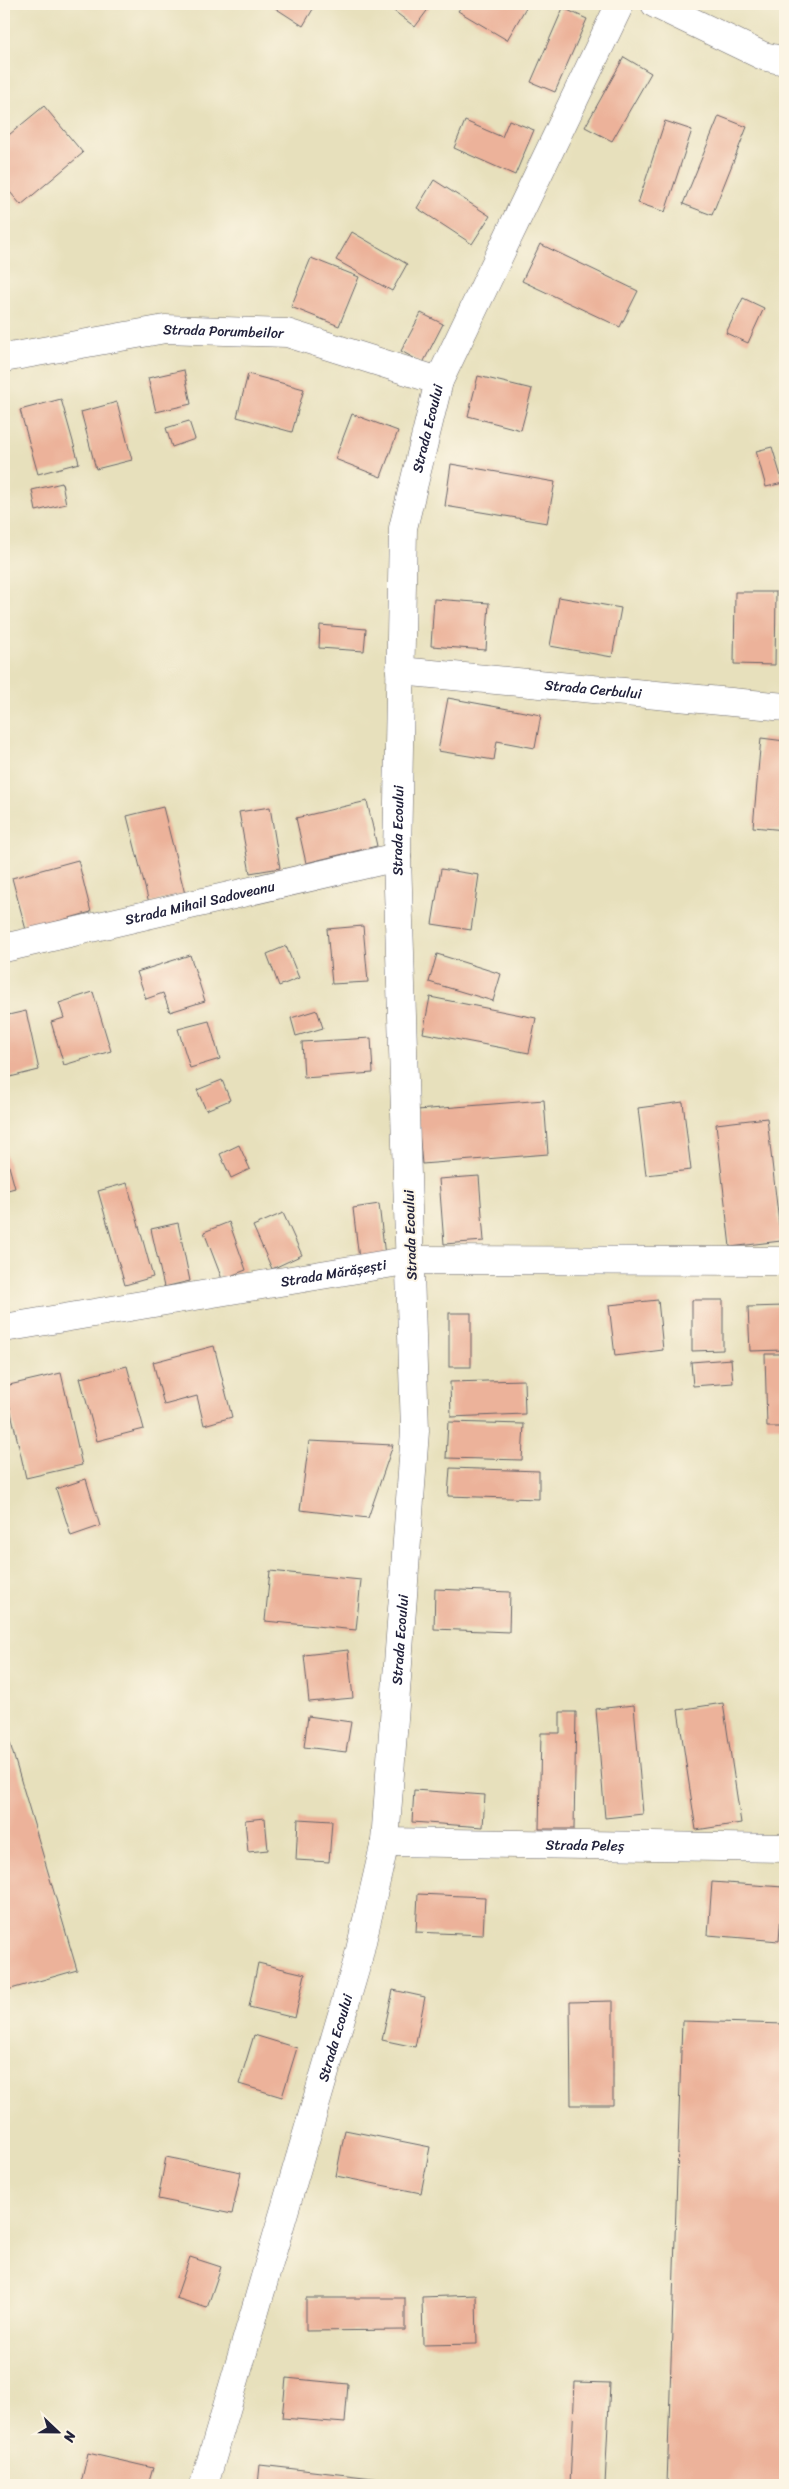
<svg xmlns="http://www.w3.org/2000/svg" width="789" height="2489" viewBox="0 0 789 2489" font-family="Sriracha,sans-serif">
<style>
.building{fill:#ecb29a}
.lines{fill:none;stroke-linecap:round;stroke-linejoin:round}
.minor-casing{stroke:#676468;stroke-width:29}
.minor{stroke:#fff;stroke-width:28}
.labels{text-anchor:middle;stroke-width:4;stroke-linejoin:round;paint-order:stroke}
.street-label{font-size:14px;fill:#22223b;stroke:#fcf5e5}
</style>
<rect width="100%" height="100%" fill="#fcf5e5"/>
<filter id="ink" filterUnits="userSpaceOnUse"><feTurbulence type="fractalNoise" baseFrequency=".02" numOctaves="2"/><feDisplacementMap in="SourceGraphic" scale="10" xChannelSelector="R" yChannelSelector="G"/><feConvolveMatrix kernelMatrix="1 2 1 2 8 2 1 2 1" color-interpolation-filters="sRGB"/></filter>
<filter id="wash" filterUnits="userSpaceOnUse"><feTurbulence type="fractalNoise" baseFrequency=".0096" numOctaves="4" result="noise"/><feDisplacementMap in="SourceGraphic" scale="20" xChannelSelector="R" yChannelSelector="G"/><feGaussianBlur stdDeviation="1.12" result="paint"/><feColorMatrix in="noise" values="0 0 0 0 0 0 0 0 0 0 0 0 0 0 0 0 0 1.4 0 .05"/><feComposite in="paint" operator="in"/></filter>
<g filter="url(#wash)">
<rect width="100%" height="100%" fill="#e7e0bc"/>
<g id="blocks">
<!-- building -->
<g class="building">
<polygon points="269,4 316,4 303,26"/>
<polygon points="393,4 432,4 415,27 390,8"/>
<polygon points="463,4 528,4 507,40 458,11"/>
<polygon points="563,8 587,19 555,92 531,82"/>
<polygon points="624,57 651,73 612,141 585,127"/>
<polygon points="44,106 83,153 21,205 4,185 4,139"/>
<polygon points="719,116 747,127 712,215 683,204"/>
<polygon points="509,120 534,130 515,175 454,148 465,121 502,137"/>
<polygon points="665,121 692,130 665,212 638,203"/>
<polygon points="434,180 490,216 472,244 417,208"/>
<polygon points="352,232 407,264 392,291 336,260"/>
<polygon points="540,244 638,291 620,327 522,281"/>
<polygon points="311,258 359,277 339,326 291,307"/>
<polygon points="743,298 764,308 748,343 726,333"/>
<polygon points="421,313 443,324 423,363 401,351"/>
<polygon points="184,370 191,404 156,412 148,378"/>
<polygon points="248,374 304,389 292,432 237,417"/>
<polygon points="478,376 532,389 521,430 468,416"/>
<polygon points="61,399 79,463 38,474 20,410"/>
<polygon points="117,402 132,460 96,469 81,412"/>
<polygon points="352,414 398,431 381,477 335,459"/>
<polygon points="189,421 195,439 172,447 166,428"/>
<polygon points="772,447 783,483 766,487 756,451"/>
<polygon points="451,464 555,482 547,523 445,506"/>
<polygon points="62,483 66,504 36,511 32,490"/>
<polygon points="735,592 776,592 775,665 734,664"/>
<polygon points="559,597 621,608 612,657 550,646"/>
<polygon points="434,599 489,603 486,650 431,646"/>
<polygon points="320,625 366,629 364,651 319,648"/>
<polygon points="448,698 541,715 535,748 497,741 494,760 438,751"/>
<polygon points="761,738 785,741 785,830 753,827"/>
<polygon points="367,801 377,846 306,863 296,818"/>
<polygon points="163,807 185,894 149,903 127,816"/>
<polygon points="270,807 280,868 250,873 239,812"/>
<polygon points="78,860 91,912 26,930 12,878"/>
<polygon points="441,869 479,875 471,930 432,924"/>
<polygon points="363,926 368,982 332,984 327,929"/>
<polygon points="286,946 299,978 279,986 267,954"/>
<polygon points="437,954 501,974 493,1001 429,982"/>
<polygon points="190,955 205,1001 170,1012 163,993 146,999 137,972"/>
<polygon points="93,992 111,1051 64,1065 51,1022 64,1018 59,1003"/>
<polygon points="430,997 536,1018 529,1053 423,1033"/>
<polygon points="317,1010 323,1028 296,1036 291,1018"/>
<polygon points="26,1011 39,1070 10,1077 4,1049 4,1016"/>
<polygon points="209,1021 220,1059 190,1068 178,1029"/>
<polygon points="371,1038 373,1073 304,1078 302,1042"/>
<polygon points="222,1080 230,1100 206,1110 197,1090"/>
<polygon points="544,1100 548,1154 422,1164 417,1110"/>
<polygon points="683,1102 691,1170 646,1175 638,1108"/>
<polygon points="767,1118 781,1241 730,1247 716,1124"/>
<polygon points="239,1145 250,1169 231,1178 220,1154"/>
<polygon points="4,1148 15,1188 4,1191"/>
<polygon points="479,1176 484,1241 444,1244 439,1179"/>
<polygon points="127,1183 153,1277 125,1285 98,1191"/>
<polygon points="379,1204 385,1256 359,1259 353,1208"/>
<polygon points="283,1213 302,1255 272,1269 253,1226"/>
<polygon points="229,1222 246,1270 222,1279 204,1232"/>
<polygon points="178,1223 190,1281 164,1287 151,1229"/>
<polygon points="658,1300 663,1350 615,1356 609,1305"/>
<polygon points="692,1300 723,1300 723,1350 692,1351"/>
<polygon points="785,1306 785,1350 750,1351 748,1307"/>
<rect x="449" y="1313" width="22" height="54"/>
<polygon points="214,1346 232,1417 204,1425 197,1396 164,1405 153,1362"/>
<polygon points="765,1354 785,1354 785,1427 767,1427"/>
<polygon points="731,1359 733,1383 693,1386 691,1362"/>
<polygon points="127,1366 144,1429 97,1441 80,1378"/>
<polygon points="61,1373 82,1465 26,1478 5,1386"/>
<polygon points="524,1380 525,1414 451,1417 450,1382"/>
<polygon points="448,1422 524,1424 522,1460 446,1458"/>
<polygon points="309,1441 393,1445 368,1518 300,1510"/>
<polygon points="450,1468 539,1471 539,1499 448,1496"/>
<polygon points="86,1479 100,1526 71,1536 56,1489"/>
<polygon points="270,1571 361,1580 356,1630 265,1621"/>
<polygon points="435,1589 510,1592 509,1632 434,1629"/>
<polygon points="348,1650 353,1698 309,1702 304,1655"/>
<polygon points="723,1703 741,1823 696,1830 678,1710"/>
<polygon points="634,1705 643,1814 605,1818 596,1709"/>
<polygon points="560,1712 576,1712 574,1829 539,1829 541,1733 560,1733"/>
<polygon points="308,1716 351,1722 346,1752 304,1747"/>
<polygon points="4,1723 77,1970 4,1991"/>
<polygon points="414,1790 485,1795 483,1827 412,1822"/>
<polygon points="265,1818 268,1850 248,1852 245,1820"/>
<polygon points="298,1819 332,1821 329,1862 296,1860"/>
<polygon points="712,1882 783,1887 779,1941 708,1935"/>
<polygon points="418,1894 485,1897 483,1935 416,1932"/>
<polygon points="258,1963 305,1974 295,2018 249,2007"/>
<polygon points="393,1990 425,1997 415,2047 382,2040"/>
<polygon points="613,2001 613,2105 571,2105 570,2002"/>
<polygon points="682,2021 785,2024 785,2485 667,2485"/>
<polygon points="254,2035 297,2048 282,2097 239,2084"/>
<polygon points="345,2130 430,2147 421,2193 336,2176"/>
<polygon points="166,2157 241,2172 232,2214 158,2199"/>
<polygon points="190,2257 221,2267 207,2308 176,2298"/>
<polygon points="476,2295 477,2344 423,2345 422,2297"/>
<polygon points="306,2298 405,2298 405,2330 306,2331"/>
<polygon points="286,2378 348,2384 345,2423 282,2418"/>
<polygon points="575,2382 610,2383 605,2485 570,2485"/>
<polygon points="88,2453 153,2468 148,2485 91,2485 81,2483"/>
<polygon points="260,2465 425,2484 425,2485 258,2485"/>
</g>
</g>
</g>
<g filter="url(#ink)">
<use href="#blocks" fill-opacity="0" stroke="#676468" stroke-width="1"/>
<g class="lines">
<!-- minor casing -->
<g class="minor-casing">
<g id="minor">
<polyline points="655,4 763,56 785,61"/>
<path id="s1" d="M4 358 165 329 287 333 439 381"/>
<path id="s2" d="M400 671 785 707"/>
<path id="s3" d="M4 948 397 857"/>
<path id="s4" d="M4 1328 411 1260 785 1261"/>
<path id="s5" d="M385 1842 785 1848"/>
<path id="s6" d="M204 2485 357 1963 385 1842 415 1431 397 857 403 528 439 381 620 4"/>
</g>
</g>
<!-- minor -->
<use href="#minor" class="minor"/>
</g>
</g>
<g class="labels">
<!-- street labels -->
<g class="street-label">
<text dy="5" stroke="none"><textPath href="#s1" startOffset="222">Strada Porumbeilor</textPath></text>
<text dy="5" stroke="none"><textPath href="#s6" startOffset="2086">Strada Ecoului</textPath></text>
<text dy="5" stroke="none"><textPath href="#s2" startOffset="194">Strada Cerbului</textPath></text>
<text dy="5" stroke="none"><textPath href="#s6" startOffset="1681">Strada Ecoului</textPath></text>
<text dy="5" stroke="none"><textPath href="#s3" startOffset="201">Strada Mihail Sadoveanu</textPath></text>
<text transform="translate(410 1235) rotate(-92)" y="5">Strada Ecoului</text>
<text dy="5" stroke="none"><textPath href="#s4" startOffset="334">Strada Mărășești</textPath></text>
<text dy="5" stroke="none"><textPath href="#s6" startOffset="871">Strada Ecoului</textPath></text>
<text dy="5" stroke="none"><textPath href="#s5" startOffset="200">Strada Peleș</textPath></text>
<text dy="5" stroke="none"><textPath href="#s6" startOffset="466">Strada Ecoului</textPath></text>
</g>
</g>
<!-- margin -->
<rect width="789" height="2489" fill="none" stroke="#fcf5e5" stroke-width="20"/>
<!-- north arrow -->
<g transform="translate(58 2432) rotate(112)" stroke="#fcf5e5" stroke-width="4" paint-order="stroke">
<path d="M0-4L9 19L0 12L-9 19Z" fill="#22223b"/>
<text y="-8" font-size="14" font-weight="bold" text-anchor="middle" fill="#22223b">N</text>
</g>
</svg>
